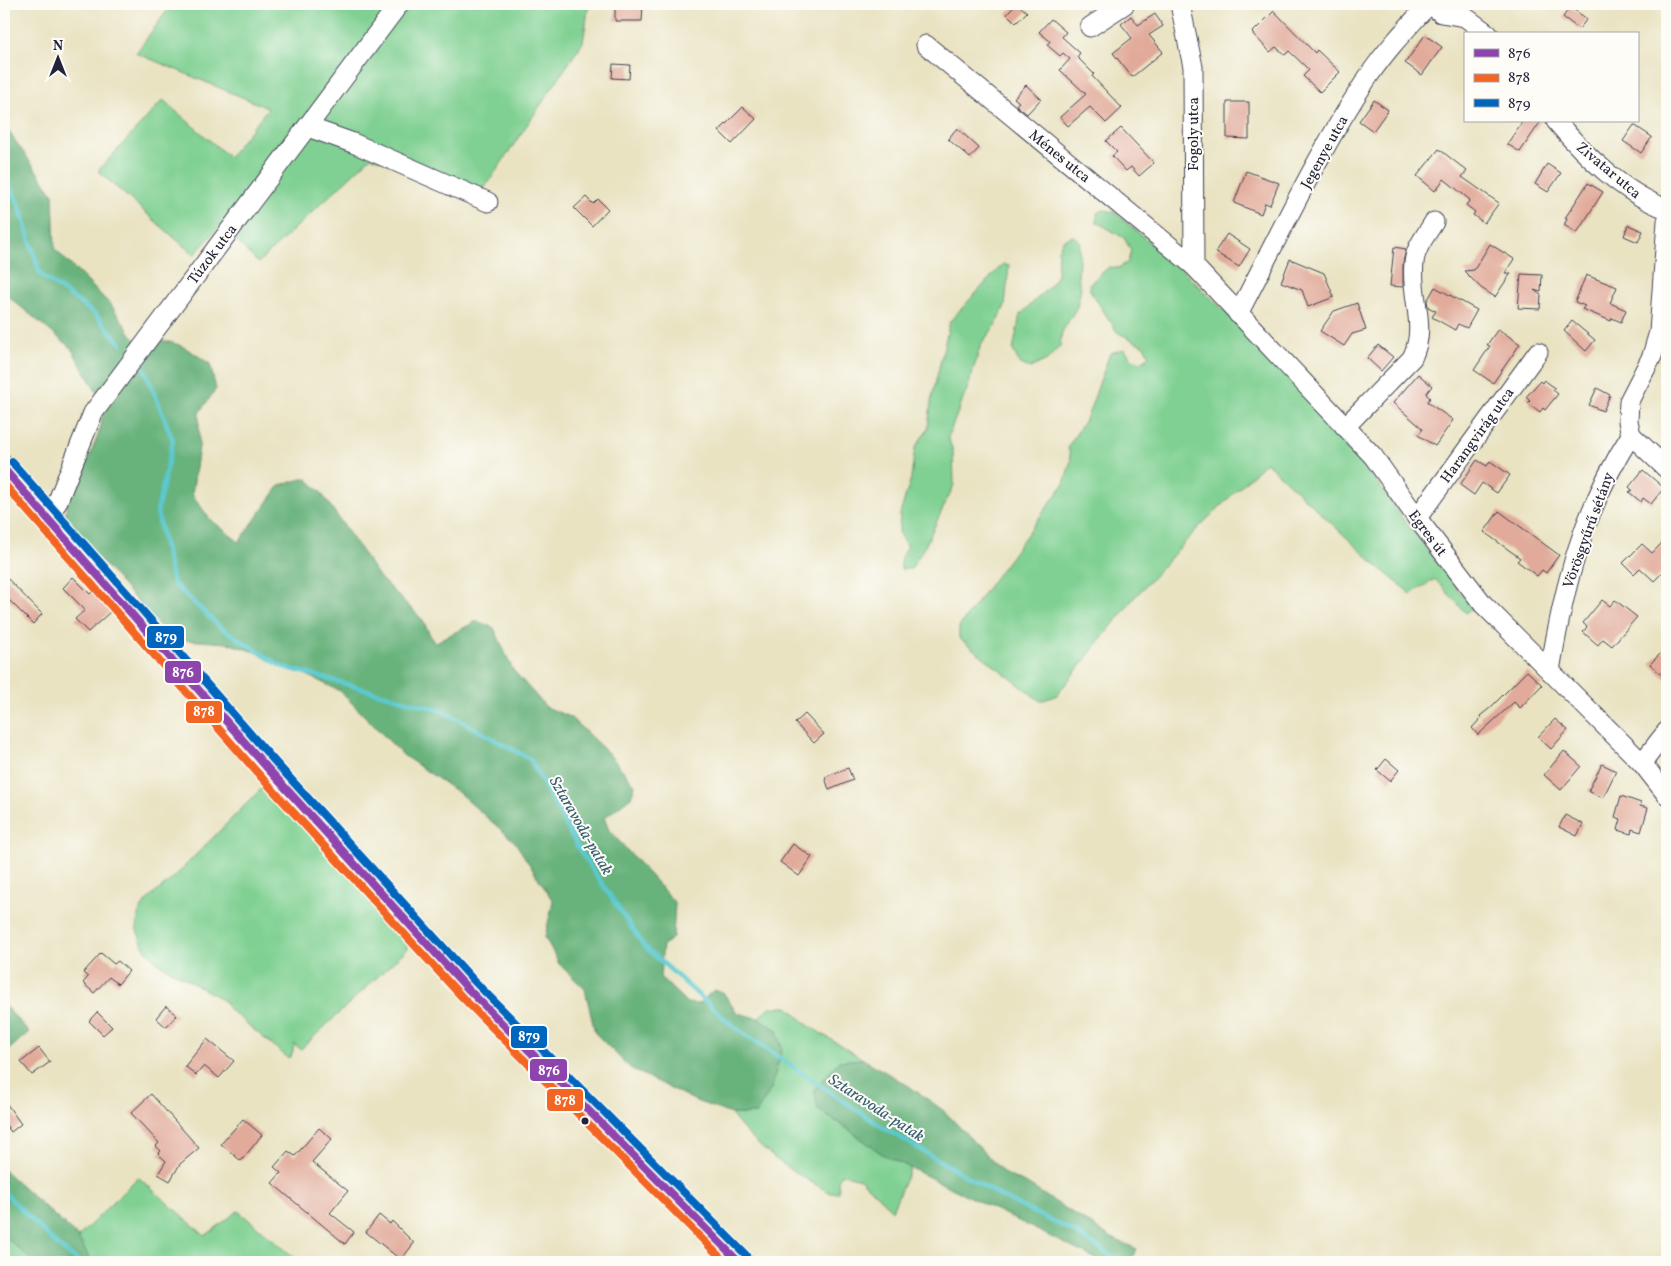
<svg xmlns="http://www.w3.org/2000/svg" width="1671" height="1266" viewBox="0 0 1671 1266" font-family="Vollkorn,serif">
<style>
.green{fill:#7fd092;stroke:#507966}
.forest{fill:#67b27c;stroke:#446a5c}
.lines{fill:none;stroke-linecap:round;stroke-linejoin:round}
.stream{stroke:#5cc9d0;stroke-width:4.5}
.building{fill:#e1aa9a}
.street-casing{stroke:#403f4f;stroke-width:21}
.secondary-casing{stroke:#403f4f;stroke-width:28}
.street{stroke:#fff;stroke-width:19}
.secondary{stroke:#fff;stroke-width:26}
.bus-1-casing{stroke:#fdfcf7;stroke-width:11}
.bus-2-casing{stroke:#fdfcf7;stroke-width:11}
.bus-3-casing{stroke:#fdfcf7;stroke-width:11}
.bus-1{stroke:#8e44ad;stroke-width:8}
.bus-2{stroke:#f26522;stroke-width:8}
.bus-3{stroke:#0065bd;stroke-width:8}
.bus-dot{fill:#22223b;stroke:#fdfcf7;stroke-width:2}
.labels{text-anchor:middle;stroke-width:4;stroke-linejoin:round;paint-order:stroke}
.street-label{font-size:15px;fill:#22223b;stroke:#fdfcf7}
.water-label{font-size:16px;font-style:italic;fill:#365c6f;stroke:#fdfcf7}
.line-badge{stroke:#fdfcf7;stroke-width:2}
.badge-label{font-size:14px;text-anchor:middle;font-weight:bold;fill:#fff}
</style>
<rect width="100%" height="100%" fill="#fdfcf7"/>
<filter id="ink" filterUnits="userSpaceOnUse"><feTurbulence type="fractalNoise" baseFrequency=".02" numOctaves="2"/><feDisplacementMap in="SourceGraphic" scale="10" xChannelSelector="R" yChannelSelector="G"/><feConvolveMatrix kernelMatrix="1 2 1 2 8 2 1 2 1" color-interpolation-filters="sRGB"/></filter>
<filter id="wash" filterUnits="userSpaceOnUse"><feTurbulence type="fractalNoise" baseFrequency=".0096" numOctaves="4" result="noise"/><feDisplacementMap in="SourceGraphic" scale="20" xChannelSelector="R" yChannelSelector="G"/><feGaussianBlur stdDeviation="1.12" result="paint"/><feColorMatrix in="noise" values="0 0 0 0 0 0 0 0 0 0 0 0 0 0 0 0 0 1.4 0 .05"/><feComposite in="paint" operator="in"/></filter>
<g filter="url(#wash)">
<rect width="100%" height="100%" fill="#e9e3c2"/>
<!-- green -->
<g class="green">
<polygon points="172,4 589,4 583,42 484,189 371,157 258,263 221,225 194,255 98,171 163,100 229,157 268,108 136,53"/>
<polygon points="1104,210 1114,212 1175,263 1246,332 1341,431 1401,516 1473,609 1466,613 1435,579 1411,594 1378,567 1266,462 1197,529 1134,598 1056,696 1040,701 959,638 959,627 1064,484 1071,460 1068,447 1088,415 1110,353 1125,349 1131,358 1139,362 1145,360 1149,355 1144,346 1117,332 1090,290 1089,284 1109,267 1118,268 1128,262 1131,250 1124,238 1097,222 1097,213"/>
<polygon points="1073,236 1080,241 1078,278 1081,288 1077,307 1062,332 1060,346 1047,360 1030,368 1020,364 1013,350 1020,315 1050,286 1057,275 1058,250 1063,240"/>
<polygon points="1003,264 1009,266 1005,306 995,326 981,344 969,384 948,437 953,451 954,485 926,544 911,569 901,569 901,558 907,546 899,534 900,514 911,478 915,448 928,428 931,402 950,321"/>
<polygon points="270,787 407,936 407,949 301,1049 294,1044 292,1055 288,1058 230,1010 223,1000 158,963 144,948 137,930 138,915 146,901 173,878 260,790"/>
<path d="M770 1007H788L809 1026 863 1059 839 1061 818 1110C850 1129 876 1151 911 1167L892 1210 860 1179 842 1174 838 1180 839 1192 831 1193C793 1173 756 1149 731 1114H756L777 1030 758 1018Z"/>
<polygon points="138,1177 205,1236 238,1211 300,1262 91,1262 78,1237"/>
<polygon points="4,1236 34,1262 4,1262"/>
</g>
<!-- forest -->
<g class="forest">
<path d="M4 125 53 194 55 249 111 305 135 340C175 340 178 342 210 364L216 389 199 413V447L192 494 209 518 239 542 280 485 306 478 320 491 380 578 422 619 434 643 477 621 494 628 513 670 546 707 570 717 609 754 635 785 631 797 604 818 609 830 675 903 673 938 663 945 660 977 687 1003 698 1004 714 990 723 992 737 1013 758 1018 777 1030 782 1049 771 1089 756 1114H731L696 1101 630 1068 595 1033 585 989 559 964 545 937 553 901 515 842 459 793 403 755 340 691 265 655 227 643 171 639 65 521 67 500 77 489 100 430 104 405 71 348 4 293Z"/>
<polygon points="4,1005 29,1032 4,1054"/>
<polygon points="863,1059 909,1086 944,1111 1005,1174 1027,1184 1112,1238 1137,1249 1130,1262 1102,1262 882,1154 845,1127 818,1110 814,1090 839,1061"/>
<polygon points="4,1170 78,1237 91,1262 34,1262 4,1236"/>
</g>
<g class="lines">
<!-- stream -->
<g class="stream">
<polyline points="4,173 19,205 40,274 95,314 121,344"/>
<polyline points="145,370 173,440 157,512 173,583 220,627 281,666 443,711 530,759 580,851 644,946 734,1027 885,1129 1004,1198 1074,1232 1121,1262"/>
<polyline points="4,1192 56,1244 79,1262"/>
</g>
</g>
<g id="blocks">
<!-- building -->
<g class="building">
<polygon points="615,4 643,4 642,21 615,21"/>
<polygon points="1017,4 1027,12 1016,23 1007,14"/>
<polygon points="1570,7 1587,19 1579,29 1563,17"/>
<polygon points="1274,11 1315,53 1317,50 1340,72 1320,92 1303,76 1309,70 1289,51 1285,55 1276,47 1270,52 1252,33"/>
<polygon points="1155,14 1163,26 1149,35 1163,52 1132,77 1113,53 1132,38 1121,24 1131,16 1138,25"/>
<polygon points="1051,19 1066,32 1062,37 1080,53 1077,57 1094,74 1092,76 1122,108 1106,123 1090,107 1068,126 1060,117 1086,94 1060,70 1070,59 1063,53 1060,56 1047,45 1050,41 1039,32"/>
<polygon points="1425,35 1442,47 1422,75 1405,63"/>
<polygon points="613,64 630,65 629,79 612,78"/>
<polygon points="1026,85 1041,99 1027,114 1016,105 1019,102 1014,98"/>
<polygon points="1374,100 1388,110 1373,131 1359,121"/>
<polygon points="1227,102 1249,102 1249,139 1227,138"/>
<polygon points="743,107 756,119 732,144 719,131"/>
<polygon points="1523,121 1541,121 1520,152 1507,144"/>
<polygon points="1634,125 1652,137 1641,153 1623,141"/>
<polygon points="957,128 979,148 970,158 948,139"/>
<polygon points="1121,128 1154,163 1139,176 1131,167 1126,171 1112,156 1117,152 1106,141"/>
<polygon points="1439,149 1467,171 1462,177 1499,203 1484,223 1473,215 1475,212 1466,205 1470,200 1444,179 1435,191 1417,176"/>
<polygon points="1547,164 1561,173 1548,192 1535,184"/>
<polygon points="1246,171 1279,183 1270,205 1265,203 1261,214 1234,203"/>
<polygon points="1588,183 1603,192 1577,233 1564,225 1567,219 1565,218"/>
<polygon points="586,197 593,204 598,199 608,209 592,226 574,208"/>
<polygon points="1628,225 1643,231 1638,242 1624,236"/>
<polygon points="1227,234 1250,249 1239,267 1215,252"/>
<polygon points="1490,244 1514,259 1505,273 1511,273 1495,297 1481,288 1464,271 1474,270"/>
<polygon points="1394,247 1406,249 1403,262 1403,287 1390,286"/>
<polygon points="1290,259 1324,273 1334,297 1308,307 1302,290 1281,282"/>
<polygon points="1521,274 1542,275 1541,292 1534,290 1541,295 1540,309 1518,308"/>
<polygon points="1586,275 1617,287 1610,303 1626,310 1621,322 1612,318 1611,321 1582,309 1585,306 1575,302"/>
<polygon points="1435,287 1477,310 1467,328 1458,324 1455,330 1432,317 1436,311 1428,307 1427,301"/>
<polygon points="1357,303 1366,330 1352,334 1344,346 1320,331 1334,311"/>
<polygon points="1572,321 1595,340 1586,351 1564,331"/>
<polygon points="1498,329 1520,344 1493,383 1474,370 1490,346 1487,345"/>
<polygon points="1378,345 1393,357 1381,371 1367,358"/>
<polygon points="1418,374 1432,386 1426,394 1430,398 1427,402 1453,420 1435,446 1418,435 1423,429 1393,403"/>
<polygon points="1544,380 1555,388 1553,390 1558,394 1545,410 1543,408 1540,412 1528,403 1530,401 1526,397 1540,381 1542,383"/>
<polygon points="1597,388 1610,395 1603,411 1589,405"/>
<polygon points="1477,460 1487,466 1490,461 1510,475 1497,493 1482,483 1474,495 1460,485"/>
<polygon points="1643,470 1664,488 1651,504 1643,498 1641,502 1629,492 1632,490 1629,487"/>
<polygon points="1499,511 1559,555 1546,573 1542,570 1537,576 1517,561 1520,558 1484,532"/>
<polygon points="1667,538 1667,568 1654,581 1640,568 1634,574 1623,563 1642,544 1652,553"/>
<polygon points="4,575 42,614 33,624 4,595"/>
<polygon points="73,577 90,594 92,592 110,612 88,632 75,619 85,610 63,588"/>
<polygon points="1602,600 1610,606 1615,600 1637,617 1612,646 1603,639 1598,645 1583,632 1587,627 1583,623"/>
<polygon points="1667,647 1667,680 1650,664"/>
<polygon points="1527,671 1542,685 1520,708 1514,702 1478,735 1472,728 1481,718 1480,716 1490,708"/>
<polygon points="805,714 824,734 814,743 795,723"/>
<polygon points="1555,719 1568,730 1551,749 1538,737"/>
<polygon points="1564,751 1581,766 1561,790 1544,775"/>
<polygon points="1386,759 1399,770 1390,781 1377,770"/>
<polygon points="1602,764 1616,771 1603,798 1588,791"/>
<polygon points="848,768 853,780 829,790 825,777"/>
<polygon points="1621,796 1641,803 1640,806 1648,808 1641,832 1632,829 1631,834 1618,830 1621,819 1615,817"/>
<polygon points="1565,815 1583,824 1577,836 1559,827"/>
<polygon points="793,844 812,857 799,876 780,862"/>
<polygon points="101,953 114,964 118,961 129,971 118,984 109,977 94,993 83,983 88,977 83,973"/>
<polygon points="166,1006 177,1015 166,1027 156,1018"/>
<polygon points="97,1012 112,1027 103,1035 89,1021"/>
<polygon points="207,1039 234,1061 219,1078 204,1066 196,1075 185,1066"/>
<polygon points="39,1048 50,1062 32,1075 21,1062"/>
<polygon points="151,1094 199,1148 180,1164 170,1181 158,1174 166,1161 158,1154 161,1151 156,1146 159,1143 131,1113"/>
<polygon points="4,1100 21,1124 11,1132 4,1122"/>
<polygon points="243,1119 262,1135 241,1161 221,1144"/>
<polygon points="319,1128 332,1139 312,1162 348,1191 330,1213 354,1232 345,1244 272,1183 281,1173 274,1167 288,1151 295,1156"/>
<polygon points="379,1215 390,1224 392,1221 414,1243 401,1260 366,1232"/>
</g>
</g>
</g>
<g filter="url(#ink)">
<use href="#blocks" fill-opacity="0" stroke="#403f4f" stroke-width="1"/>
<g class="lines">
<!-- street casing -->
<g class="street-casing">
<g id="street">
<polyline points="1180,4 1193,67 1194,266"/>
<polyline points="1430,4 1441,13 1465,17 1488,34"/>
<polyline points="1090,27 1125,4"/>
<polyline points="926,45 1194,266 1373,456 1417,518 1483,604 1642,763 1667,795"/>
<path d="M1556 121C1584 155 1625 194 1667 209"/>
<polyline points="308,127 353,143 488,202"/>
<path d="M1238 314C1280 234 1318 152 1368 77 1386 50 1408 27 1429 4"/>
<path d="M1345 427 1412 358C1428 326 1410 297 1414 263 1415 248 1426 235 1434 222"/>
<polyline points="1631,435 1667,469"/>
<polyline points="47,516 57,503 93,413 399,4"/>
<polyline points="1417,518 1538,352"/>
<path d="M1550 671C1564 585 1583 510 1631 435L1628 421 1629 401 1652 356 1659 332 1667 221"/>
<polyline points="1642,763 1667,731"/>
</g>
</g>
<!-- secondary casing -->
<g class="secondary-casing">
<polyline id="secondary" points="4,469 270,771 469,990 739,1262"/>
</g>
<!-- street -->
<use href="#street" class="street"/>
<!-- secondary -->
<use href="#secondary" class="secondary"/>
<!-- bus-1 casing -->
<g class="bus-1-casing">
<polyline id="bus-1" points="4,469 270,771 469,990 739,1262"/>
</g>
<!-- bus-2 casing -->
<g class="bus-2-casing">
<polyline id="bus-2" points="4,484 262,778 462,997 725,1262"/>
</g>
<!-- bus-3 casing -->
<g class="bus-3-casing">
<polyline id="bus-3" points="12,462 277,764 476,983 746,1255"/>
</g>
<!-- bus-1 -->
<use href="#bus-1" class="bus-1"/>
<!-- bus-2 -->
<use href="#bus-2" class="bus-2"/>
<!-- bus-3 -->
<use href="#bus-3" class="bus-3"/>
</g>
</g>
<!-- markers -->
<circle class="bus-dot" cx="585" cy="1121" r="4.5"/>
<g class="labels">
<!-- street labels -->
<g class="street-label">
<text transform="translate(1193 134) rotate(-90)" y="5">Fogoly utca</text>
<text transform="translate(1324 152) rotate(-61)" y="5">Jegenye utca</text>
<text transform="translate(1060 156) rotate(39)" y="5">Ménes utca</text>
<text transform="translate(1609 170) rotate(40)" y="5">Zivatar utca</text>
<text transform="translate(212 254) rotate(-53)" y="5">Túzok utca</text>
<text transform="translate(1477 435) rotate(-54)" y="5">Harangvirág utca</text>
<text transform="translate(1588 530) rotate(-70)" y="5">Vörösgyűrű sétány</text>
<text transform="translate(1428 533) rotate(53)" y="5">Egres út</text>
</g>
<!-- water labels -->
<g class="water-label">
<text transform="translate(582 825) rotate(60)" y="6">Sztaravoda-patak</text>
<text transform="translate(877 1107) rotate(33)" y="6">Sztaravoda-patak</text>
</g>
</g>
<g class="line-badge">
<rect x="146" y="625" width="39" height="24" rx="5" fill="#0065bd"/>
<rect x="164" y="660" width="38" height="24" rx="5" fill="#8e44ad"/>
<rect x="185" y="700" width="38" height="24" rx="5" fill="#f26522"/>
<rect x="510" y="1025" width="38" height="24" rx="5" fill="#0065bd"/>
<rect x="529" y="1058" width="39" height="24" rx="5" fill="#8e44ad"/>
<rect x="546" y="1088" width="38" height="24" rx="5" fill="#f26522"/>
</g>
<g class="badge-label">
<text x="166" y="642">879</text>
<text x="183" y="677">876</text>
<text x="204" y="716">878</text>
<text x="529" y="1041">879</text>
<text x="549" y="1075">876</text>
<text x="565" y="1105">878</text>
</g>
<!-- margin -->
<rect width="1671" height="1266" fill="none" stroke="#fdfcf7" stroke-width="20"/>
<!-- legend -->
<rect x="1464" y="32" width="175" height="90" fill="#fdfcf7" stroke="#a5a5ac"/>
<rect x="1474" y="49" width="25" height="8" fill="#8e44ad" stroke="#a5a5ac"/>
<text x="1508" y="58" font-size="15" fill="#22223b">876</text>
<rect x="1474" y="74" width="25" height="8" fill="#f26522" stroke="#a5a5ac"/>
<text x="1508" y="82" font-size="15" fill="#22223b">878</text>
<rect x="1474" y="99" width="25" height="8" fill="#0065bd" stroke="#a5a5ac"/>
<text x="1508" y="108" font-size="15" fill="#22223b">879</text>
<!-- north arrow -->
<g transform="translate(58 58)" stroke="#fdfcf7" stroke-width="4" paint-order="stroke">
<path d="M0-4L9 19L0 12L-9 19Z" fill="#22223b"/>
<text y="-8" font-size="14" font-weight="bold" text-anchor="middle" fill="#22223b">N</text>
</g>
</svg>
